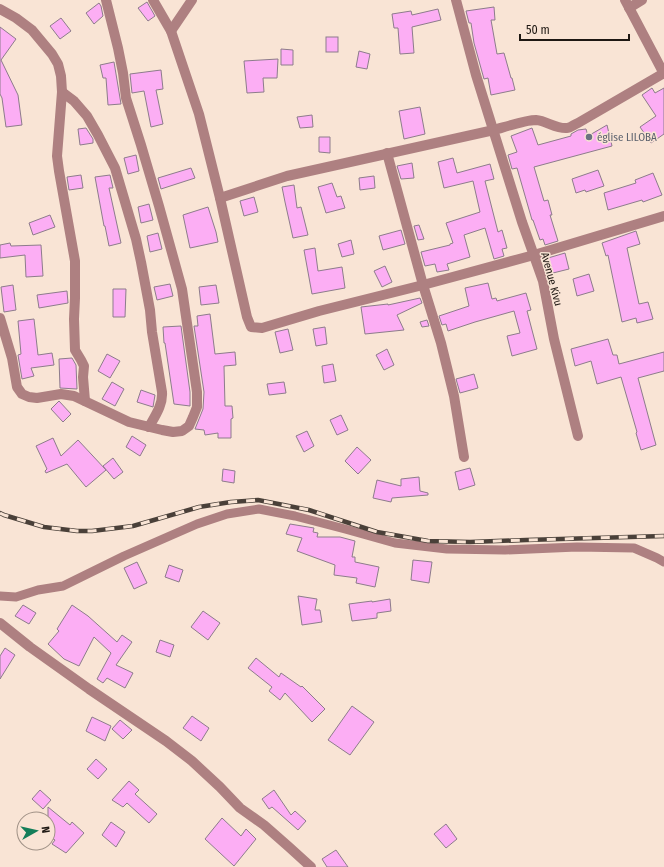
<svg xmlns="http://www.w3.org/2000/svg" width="664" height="867" viewBox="0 0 664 867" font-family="'Fira Sans Condensed',sans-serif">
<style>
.building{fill:#fcaef4;stroke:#8d7c8b}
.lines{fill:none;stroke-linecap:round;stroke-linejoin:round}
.lane{stroke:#ae8081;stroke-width:9}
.street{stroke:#ae8081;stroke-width:10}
.rail-casing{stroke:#4a4039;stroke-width:4.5}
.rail{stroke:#f9e4d5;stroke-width:3;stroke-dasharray:9;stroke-linecap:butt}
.worship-dot{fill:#6b7280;stroke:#f9e4d5;stroke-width:1.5}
.labels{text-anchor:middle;stroke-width:3;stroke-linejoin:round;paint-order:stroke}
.worship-label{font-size:11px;fill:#5b616d;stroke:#f9e4d5;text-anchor:start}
.street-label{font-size:11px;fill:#1e1712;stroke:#f9e4d5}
</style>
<rect width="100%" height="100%" fill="#f9e4d5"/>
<!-- building -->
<g class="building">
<polygon points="147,2 155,16 148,21 138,8"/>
<polygon points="99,3 101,6 103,16 94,24 86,13"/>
<polygon points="494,7 495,20 491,20 497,54 504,53 511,78 512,78 515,90 491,95 488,78 484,79 474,43 471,23 469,23 466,11"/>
<polygon points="438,9 441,20 412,27 414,53 400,54 398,28 394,28 392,14 411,11 412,15"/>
<polygon points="61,18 71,31 60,39 50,26"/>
<polygon points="0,27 16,39 1,60 18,95 22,125 6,127 2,98 0,94"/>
<rect x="326" y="37" width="12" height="15"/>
<polygon points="281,49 293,50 293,65 281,65"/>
<polygon points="359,51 370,54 367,69 356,67"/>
<polygon points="278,59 277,78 263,78 264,92 247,93 244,61"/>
<polygon points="114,62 121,104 108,105 106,78 103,78 100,65"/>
<polygon points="161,70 163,89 156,90 163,124 151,127 144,91 132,93 130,74"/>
<polygon points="652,88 655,93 664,88 664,134 651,143 640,127 656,116 642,95"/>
<polygon points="420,107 425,134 404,139 399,111"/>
<polygon points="312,115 313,127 300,128 297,117"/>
<polygon points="607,125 612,146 534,167 544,201 548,200 552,215 550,215 558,241 545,245 543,239 540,240 533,220 532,220 517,168 512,169 508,155 517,152 511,136 532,128 538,145 571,136 571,134 578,130 586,129 588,136"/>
<polygon points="86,128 93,139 93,143 80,145 78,129"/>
<polygon points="319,137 330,137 330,153 319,152"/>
<polygon points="136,155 139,171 128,174 124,158"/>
<polygon points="453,158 457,173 490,164 494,179 485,181 498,232 502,230 507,248 502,249 504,256 494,259 485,228 464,235 470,257 447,264 449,270 437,272 435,264 425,266 421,252 450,245 450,244 453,243 446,223 480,212 473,181 444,188 438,162"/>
<polygon points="412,163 414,178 401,179 397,166"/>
<polygon points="191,168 195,178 161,189 158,178"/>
<polygon points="598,170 604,186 586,192 585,190 576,193 572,179"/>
<polygon points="653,173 662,195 643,202 642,200 608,210 604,193 636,183 635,180"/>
<polygon points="81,175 83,188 69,190 67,177"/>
<polygon points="110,175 113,188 109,188 121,243 109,246 105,226 104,226 95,177"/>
<polygon points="374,176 375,188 360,190 359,178"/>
<polygon points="332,183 337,197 341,196 345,208 326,213 318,187"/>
<polygon points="294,185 297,208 301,207 308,235 293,238 285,202 282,187"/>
<polygon points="254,197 258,212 244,216 240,201"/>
<polygon points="149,204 153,220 141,223 138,207"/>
<polygon points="208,207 216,232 218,242 190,248 183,215"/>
<polygon points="50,215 55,227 33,235 29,223"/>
<polygon points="419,225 424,239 418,240 414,226"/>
<polygon points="401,230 405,244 383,250 379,236"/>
<polygon points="636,231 640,244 627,248 639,304 648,302 653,319 637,323 636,318 622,322 608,255 606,256 602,243"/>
<polygon points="158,233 162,249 150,252 147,236"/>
<polygon points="351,240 354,254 342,257 338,244"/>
<polygon points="10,243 11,246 41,245 43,276 26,277 25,255 0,258 0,245"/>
<polygon points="315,248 318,271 342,267 345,288 312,294 304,250"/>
<polygon points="565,253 569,269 553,273 548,258"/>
<polygon points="385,266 392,282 382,287 374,271"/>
<polygon points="589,274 594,291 577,296 573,279"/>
<polygon points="488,283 492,299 496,298 497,301 526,293 531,310 527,311 537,349 512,356 507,336 520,333 514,311 475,322 448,331 446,324 442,325 439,316 469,306 465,288"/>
<polygon points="170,284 173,296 157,300 154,287"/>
<polygon points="13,285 16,310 4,312 1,287"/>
<polygon points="216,285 219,303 201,305 199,287"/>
<polygon points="113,289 126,289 125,317 113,317"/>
<polygon points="67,291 68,303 39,308 37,295"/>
<polygon points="420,298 422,303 397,315 404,330 365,334 361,307 388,304 388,305"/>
<polygon points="210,314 215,354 235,352 236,365 224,366 225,406 232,406 233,418 231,419 231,438 218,438 218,433 205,435 204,430 195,429 203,409 204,392 194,326 198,326 197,316"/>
<polygon points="34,319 38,355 52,353 54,365 31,368 34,376 22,379 18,355 21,354 18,321"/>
<polygon points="427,320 429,326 422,327 420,322"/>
<polygon points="181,326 190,392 190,406 174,404 165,343 164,343 163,327"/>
<polygon points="325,327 327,344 316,346 313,329"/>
<polygon points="288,329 293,350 280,353 275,332"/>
<polygon points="608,339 613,355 617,355 619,364 664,352 664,371 638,378 656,445 641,450 636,433 637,432 621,377 597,384 591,361 575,366 571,349"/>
<polygon points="387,349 394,365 384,370 376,355"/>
<polygon points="107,354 120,361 110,378 98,371"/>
<polygon points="72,358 76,365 77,389 60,388 59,359"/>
<polygon points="333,364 336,381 324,383 322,366"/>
<polygon points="474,374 478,388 460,393 456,379"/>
<polygon points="112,382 124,389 115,406 102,399"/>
<polygon points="284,382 286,393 269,395 267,384"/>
<polygon points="141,390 155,395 153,407 137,402"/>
<polygon points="59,401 71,414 63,422 51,409"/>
<polygon points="341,415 348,430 337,435 330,420"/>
<polygon points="307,431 314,446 304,452 296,436"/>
<polygon points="132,436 146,445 140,456 126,447"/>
<polygon points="53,438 61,456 78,440 106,470 86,487 67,464 46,473 45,471 47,469 36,446"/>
<polygon points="357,447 371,460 358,474 345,461"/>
<polygon points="113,458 123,472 114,479 103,466"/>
<polygon points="470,468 475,485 459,490 455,472"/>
<polygon points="223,469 235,471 234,483 222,481"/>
<polygon points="419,477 420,491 428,493 428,495 392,498 391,502 373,498 377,480 401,486 401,479"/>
<polygon points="290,524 314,528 313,532 318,533 317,537 340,537 355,541 352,557 355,557 355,562 379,567 375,587 356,583 357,578 334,575 335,565 297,551 302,538 286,534"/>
<polygon points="413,560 432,562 429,583 411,580"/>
<polygon points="137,562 147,583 134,589 124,568"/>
<polygon points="169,565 183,570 179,582 165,577"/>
<polygon points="298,596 317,599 315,610 320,610 322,622 302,625"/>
<polygon points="390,599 391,611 377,613 377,618 352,621 349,604 372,601 372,602"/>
<polygon points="23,605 36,613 29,624 15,616"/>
<polygon points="72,605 88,616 117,642 122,635 132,642 116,665 133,673 125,688 107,678 103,683 97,679 111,653 94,637 79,666 64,659 48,644 59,631 57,629"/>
<polygon points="203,611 220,623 208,640 191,627"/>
<polygon points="160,640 174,645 170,657 156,652"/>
<polygon points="5,648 15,655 0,679 0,656"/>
<polygon points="256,658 279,677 281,673 301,687 302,686 325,709 312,722 285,693 280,700 269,691 272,687 248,668"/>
<polygon points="352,706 374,722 350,755 328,740"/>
<polygon points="192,716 209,728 201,741 183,728"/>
<polygon points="92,717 111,726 105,741 86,731"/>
<polygon points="120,720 132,730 123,739 112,729"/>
<polygon points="96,759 107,769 98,779 87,769"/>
<polygon points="129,781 139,790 135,794 157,814 149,823 127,803 123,807 112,800"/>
<polygon points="40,790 51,800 43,809 32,799"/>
<polygon points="274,790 291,815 295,811 306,821 298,830 272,807 269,809 262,799"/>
<polygon points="48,807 70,825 72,822 84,833 66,853 52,844 55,840 48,836"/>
<polygon points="222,818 241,836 246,829 256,839 234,866 205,839"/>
<polygon points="111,822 125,832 116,847 102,835"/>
<polygon points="446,824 457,839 446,848 434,834"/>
<polygon points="336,850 348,867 327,867 322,859"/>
</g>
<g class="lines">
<!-- lane -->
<polyline class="lane" points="0,596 16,597 38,590 63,586 124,556 197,524 227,514 259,509 295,516 345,529 395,543 447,549 505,550 577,547 634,548 657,558 664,562"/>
<!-- street -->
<g class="street">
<polyline points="153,0 171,31 199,114 220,198 247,317 251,327 262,328 319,311 423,285 534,255 664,216"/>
<polyline points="456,0 476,75 522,222 543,281 554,339 578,436"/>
<polyline points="625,0 664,74"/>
<polyline points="629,8 642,0"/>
<polyline points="0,9 16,18 32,30 52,54 58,64 61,76 62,92 57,156 59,171 75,261 75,298 74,319 75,350 81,360 84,366 83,377 85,401"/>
<polyline points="171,31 192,0"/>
<path d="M62 92 74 101 87 116 98 135 115 168 136 239 141 262 150 310 152 332 162 392C163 405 155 416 149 427"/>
<polyline points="387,153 423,285 441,343 454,396 464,457"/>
<path d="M220 198 287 176 494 130C505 127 525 120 536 120 547 121 556 129 567 128 570 128 575 124 578 123L664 73"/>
<polyline points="0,318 12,358 17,387 22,394 29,397 37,398 61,394 74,396 129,422 162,430 173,432 182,431 189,426 193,417 197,407 197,392 182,289 159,206 141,145 126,98 123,73 118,48 106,0"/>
<polyline points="0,623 30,647 89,689 166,741 192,761 220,787 240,808 264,825 289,847 311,867"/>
</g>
<!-- rail casing -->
<g class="rail-casing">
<polyline id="rail" points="0,513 4,515 44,527 77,531 92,531 133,526 199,507 231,502 258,500 309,510 377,532 428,541 470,542 526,540 664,536"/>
</g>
<!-- rail -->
<use href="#rail" class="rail"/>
</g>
<!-- markers -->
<circle class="worship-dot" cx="589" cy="137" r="4"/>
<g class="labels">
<!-- worship labels -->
<g class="worship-label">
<text x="597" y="141">église LILOBA</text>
</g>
<!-- street labels -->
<g class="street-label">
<text transform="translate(552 279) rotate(75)" y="4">Avenue Kivu</text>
</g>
</g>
<!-- north arrow -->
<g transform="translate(36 831) rotate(82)"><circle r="19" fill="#f9e4d5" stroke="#a19287"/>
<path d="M0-3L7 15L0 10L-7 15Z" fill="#147e59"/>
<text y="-6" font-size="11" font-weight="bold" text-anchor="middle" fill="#1e1712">N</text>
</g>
<!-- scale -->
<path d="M520 34v6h109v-6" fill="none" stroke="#1e1712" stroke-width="2"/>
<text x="526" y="34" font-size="12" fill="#1e1712" stroke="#f9e4d5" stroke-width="3" paint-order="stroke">50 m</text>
</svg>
